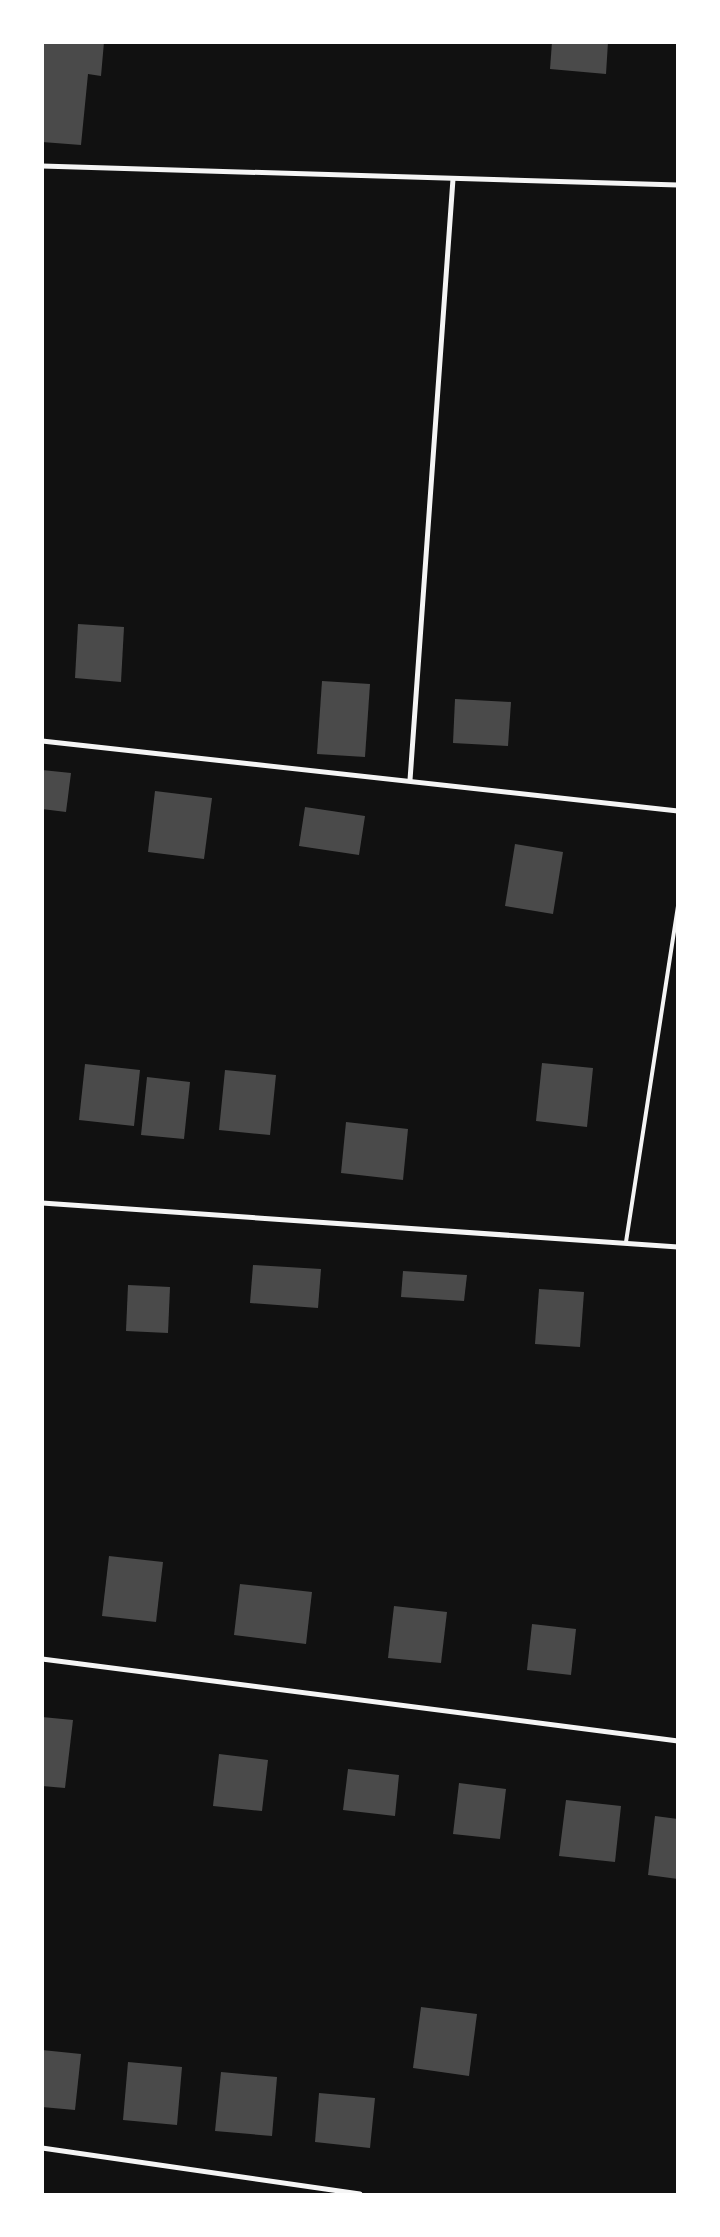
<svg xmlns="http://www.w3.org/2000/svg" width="720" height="2237" viewBox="0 0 720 2237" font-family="'Source Sans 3',sans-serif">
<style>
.building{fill:#4a4a4a}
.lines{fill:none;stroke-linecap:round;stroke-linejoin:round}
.service{stroke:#f5f5f5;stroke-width:4}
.minor{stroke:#f5f5f5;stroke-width:5}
</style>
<rect width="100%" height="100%" fill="#111"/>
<!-- building -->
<g class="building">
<polygon points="42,42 104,42 101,76 88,74 81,145 42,142"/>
<polygon points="552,42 608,42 606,74 550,69"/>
<polygon points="78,624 124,627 121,682 75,678"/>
<polygon points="322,681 370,684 365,757 317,754"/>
<polygon points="455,699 511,702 508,746 453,743"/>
<polygon points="42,770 71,773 66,812 42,809"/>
<polygon points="155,791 212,798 204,859 148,852"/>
<polygon points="305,807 365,816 359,855 299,846"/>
<polygon points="515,844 563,852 553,914 505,906"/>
<polygon points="542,1063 593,1068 587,1127 536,1121"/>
<polygon points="85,1064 140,1070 134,1126 79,1120"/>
<polygon points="225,1070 276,1075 270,1135 219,1130"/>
<polygon points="147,1077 190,1082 184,1139 141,1135"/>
<polygon points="346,1122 408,1129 403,1180 341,1173"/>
<polygon points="253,1265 321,1269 318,1308 250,1303"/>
<polygon points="403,1271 467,1275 464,1301 401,1297"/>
<polygon points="128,1285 170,1287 168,1333 126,1331"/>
<polygon points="539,1289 584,1292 580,1347 535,1344"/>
<polygon points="109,1556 163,1562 156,1622 102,1616"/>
<polygon points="240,1584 312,1592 306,1644 234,1635"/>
<polygon points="394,1606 447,1612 441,1663 388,1658"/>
<polygon points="532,1624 576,1629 571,1675 527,1670"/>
<polygon points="42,1717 73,1720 65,1788 42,1786"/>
<polygon points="219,1754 268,1760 262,1811 213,1806"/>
<polygon points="348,1769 399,1775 395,1816 343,1810"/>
<polygon points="459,1783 506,1789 500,1839 453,1834"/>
<polygon points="566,1800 621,1806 615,1862 559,1856"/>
<polygon points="655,1816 678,1819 678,1879 648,1875"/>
<polygon points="421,2007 477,2014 469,2076 413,2068"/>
<polygon points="42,2050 81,2054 75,2110 42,2107"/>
<polygon points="128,2062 182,2067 177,2125 123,2120"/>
<polygon points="221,2072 277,2077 272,2136 215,2131"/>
<polygon points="319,2093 375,2098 370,2148 315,2142"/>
</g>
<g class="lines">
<!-- service -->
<polyline class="service" points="626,1242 678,906"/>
<!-- minor -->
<g class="minor">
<polyline points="42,166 678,185"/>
<polyline points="42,741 678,811"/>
<polyline points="410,780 453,179"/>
<polyline points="42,1203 678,1247"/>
<polyline points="42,1659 678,1741"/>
<polyline points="42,2148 360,2194"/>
</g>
</g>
<!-- border -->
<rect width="720" height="2237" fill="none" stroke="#ffffff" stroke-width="88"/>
</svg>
